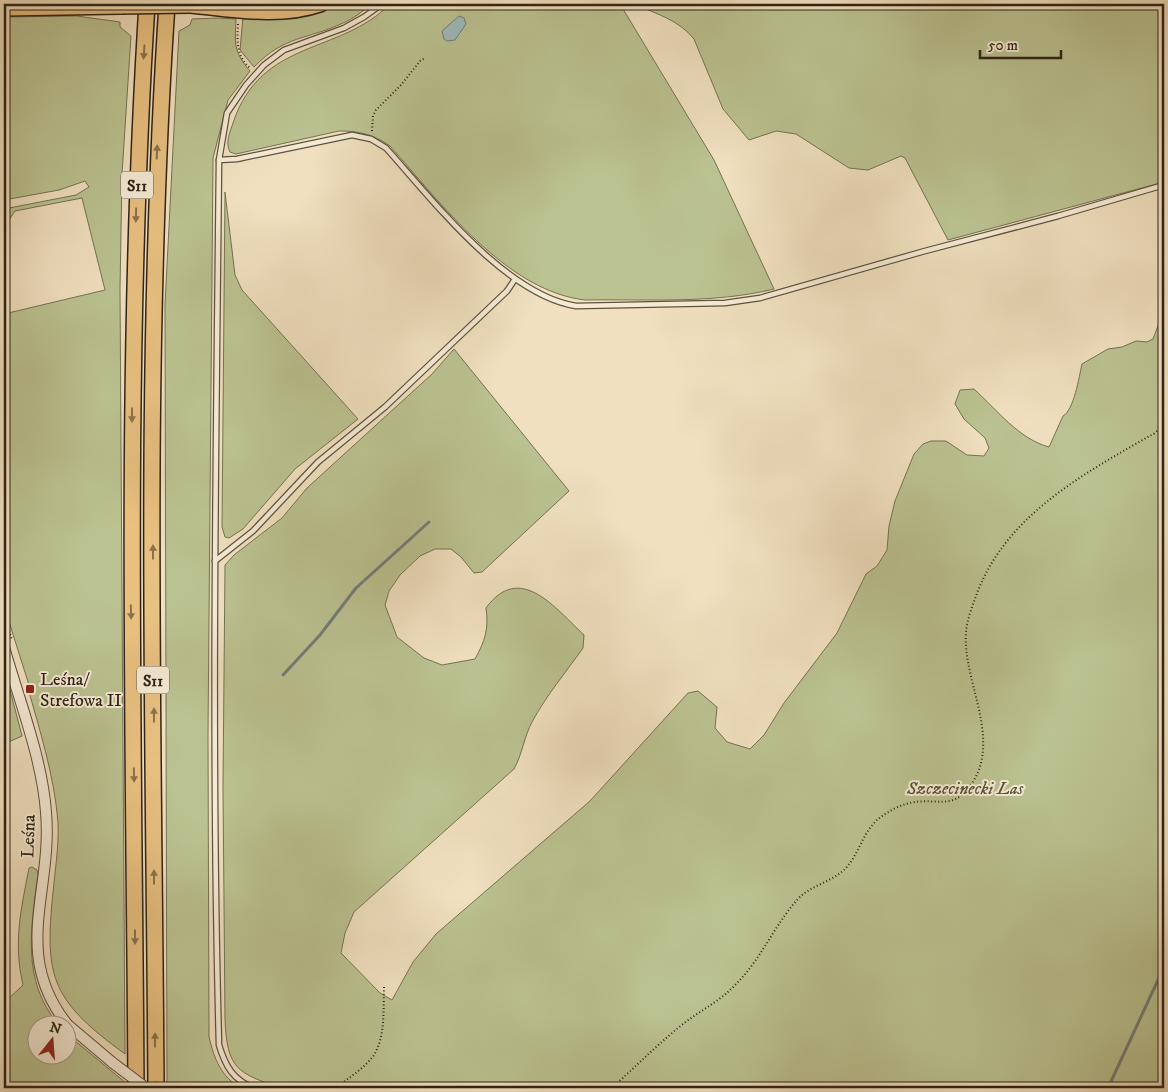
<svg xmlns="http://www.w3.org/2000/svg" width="1168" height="1092" viewBox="0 0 1168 1092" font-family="'IM FELL DW Pica',serif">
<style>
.green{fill:#bbc291;stroke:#757253}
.water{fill:#9fbabd;stroke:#727e7a}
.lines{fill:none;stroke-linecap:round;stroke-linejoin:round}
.stream{stroke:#727e7a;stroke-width:3}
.service-casing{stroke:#5f5240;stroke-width:7}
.tertiary-casing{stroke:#5f5240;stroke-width:12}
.motorway-casing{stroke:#2f2315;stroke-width:18}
.path{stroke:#2f2315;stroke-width:2;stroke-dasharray:1 2.5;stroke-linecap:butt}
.service{stroke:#f5ebd5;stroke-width:4.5}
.tertiary{stroke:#f5ebd5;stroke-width:10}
.motorway{stroke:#e8c080;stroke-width:15}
.tertiary-bridge-casing{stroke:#5f5240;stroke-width:12;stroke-linecap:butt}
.motorway-bridge-casing{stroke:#2f2315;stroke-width:18;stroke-linecap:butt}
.path-bridge{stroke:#2f2315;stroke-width:2;stroke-dasharray:1 2.5;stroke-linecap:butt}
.tertiary-bridge{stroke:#f5ebd5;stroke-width:10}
.motorway-bridge{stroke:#e8c080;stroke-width:15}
.oneway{fill:#8c724a}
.poi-dot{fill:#8f2418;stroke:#f5ebd5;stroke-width:2}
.labels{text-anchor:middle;stroke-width:4;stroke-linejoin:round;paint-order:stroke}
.shield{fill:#f5ebd5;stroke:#6a5f4f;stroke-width:1}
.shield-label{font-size:16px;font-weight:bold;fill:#2f2315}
.poi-label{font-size:18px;fill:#2f2315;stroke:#f5ebd5;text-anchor:start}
.park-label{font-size:18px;font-style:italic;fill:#59533a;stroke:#f5ebd5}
.street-label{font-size:18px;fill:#2f2315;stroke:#f5ebd5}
</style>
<rect width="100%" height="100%" fill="#f0e0bf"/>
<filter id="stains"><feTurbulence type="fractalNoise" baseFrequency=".004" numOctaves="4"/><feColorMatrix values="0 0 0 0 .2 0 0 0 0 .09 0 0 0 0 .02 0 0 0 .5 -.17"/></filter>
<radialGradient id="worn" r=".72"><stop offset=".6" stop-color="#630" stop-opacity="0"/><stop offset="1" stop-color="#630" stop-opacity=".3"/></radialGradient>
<!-- green -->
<g class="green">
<path d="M334 4H372C363 11 353 19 343 23 307 40 285 35 254 67L240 50 243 17 314 13Z"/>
<path d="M390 4H620L714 160 774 289C713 304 648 299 585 300 506 291 440 202 390 146 373 134 359 131 339 131L236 154 230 152C225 143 230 132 233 123 261 38 340 55 390 4Z"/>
<path d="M633 4H1164V182L948 240 905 158 901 156 868 170 849 168 796 134 776 131 749 140 723 109 694 39C679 20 655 13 633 4Z"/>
<path d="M77 16 120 22V27L131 36 122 174 120 289 125 1054C48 998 44 975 54 883 56 863 59 842 58 822 54 775 40 731 27 685H29L4 606V314L105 290 82 198 15 211 7 223H4V209L76 195 89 187 85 181 59 190 4 200V17Z"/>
<path d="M217 18 236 19C235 44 233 51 250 71L228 100 213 158 208 734 209 1037C214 1058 221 1077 241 1088H170L167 1086 165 305 179 31 190 25 192 19Z"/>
<polygon points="225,192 235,275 242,290 358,419 295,469 243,529 229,538 225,537 222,527"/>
<path d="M1164 310V1088H281C237 1073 227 1069 225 1019L223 787 225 565 234 555 282 518 307 488 432 374 454 349 569 491 482 572 474 573 461 557 451 549H435L420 556 400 575 389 591 385 605 397 637 424 658 442 665 475 659C485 641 489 629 486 608 520 561 556 609 584 635L583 648C566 672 546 696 532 722 524 737 522 755 514 769L354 912 345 933 341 953 380 993 392 1000 413 962 436 934 590 801 688 693 698 691 717 707 715 728 727 742 750 749 764 735 784 703 837 633 866 574 877 566 887 550 889 526 895 501 914 454 923 444 931 441H946L967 455 984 456 989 448 985 438 964 419 955 404 960 390 974 389C997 410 1019 439 1049 447L1063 416C1074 410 1079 377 1082 364L1108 349 1122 347 1136 341 1147 342 1153 339Z"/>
<polygon points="4,667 22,736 4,744"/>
<path d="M32 867 37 870 38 874C31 927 21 980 58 1024H38V1054H68V1035L126 1083V1088L75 1086 74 1088H4V1003L23 985C13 942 21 910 29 868Z"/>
</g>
<!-- water -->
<polygon class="water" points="459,16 464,18 466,24 455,40 447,41 444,39 442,31"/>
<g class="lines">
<!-- stream -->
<g class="stream">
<polyline points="283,675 320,635 356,588 429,522"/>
<polyline points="1108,1088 1164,967"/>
</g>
<!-- service casing -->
<g class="service-casing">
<g id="service">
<path d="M219 160 237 159 352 135 371 139 386 148C432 199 505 295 576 306L725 303 760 298 925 251 1058 216 1164 185"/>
<polyline points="215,561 253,531 318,462 385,407 507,291 515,279"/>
<path d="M255 1088C233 1081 225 1065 219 1045 211 750 216 455 219 160L227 113 246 85 264 65 284 50 344 28 364 17 382 4"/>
</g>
</g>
<!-- tertiary casing -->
<g class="tertiary-casing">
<g id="tertiary">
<path d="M4 647C19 700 42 758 46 812 53 891 11 953 67 1024"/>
<polyline points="68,1025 113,1063"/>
</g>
</g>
<!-- motorway casing -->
<g class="motorway-casing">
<g id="motorway">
<path d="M191 5C233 9 280 18 320 4"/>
<polyline points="4,8 121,6"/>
<path d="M136 1088C134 726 124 365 147 4"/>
<path d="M156 1088C154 727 143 365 167 4"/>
</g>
</g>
<!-- path -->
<g class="path">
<path d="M238 24C237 42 236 56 251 69"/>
<polyline points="372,131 373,116 376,110 401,85 421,60 426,58"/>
<polyline points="4,614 12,640"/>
<path d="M336 1088C348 1078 365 1068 374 1055 386 1035 383 1008 384 987"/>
<path d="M612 1088C634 1068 655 1047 678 1028 697 1012 720 1002 737 983 761 959 774 926 797 900 812 883 837 882 850 863 860 849 864 832 877 820 888 811 901 804 915 802 935 799 952 808 967 790 1006 744 962 683 966 632 967 620 972 607 976 596 1005 515 1085 473 1155 433L1164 424"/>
</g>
<!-- service -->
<use href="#service" class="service"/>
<!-- tertiary -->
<use href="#tertiary" class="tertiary"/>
<!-- motorway -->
<use href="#motorway" class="motorway"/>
<!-- tertiary-bridge casing -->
<g class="tertiary-bridge-casing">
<polyline id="tertiary-bridge" points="113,1063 146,1088"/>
</g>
<!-- motorway-bridge casing -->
<g class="motorway-bridge-casing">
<polyline id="motorway-bridge" points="121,6 191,5"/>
</g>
<!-- path-bridge -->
<polyline class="path-bridge" points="155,1082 164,1088"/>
<!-- tertiary-bridge -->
<use href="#tertiary-bridge" class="tertiary-bridge"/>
<!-- motorway-bridge -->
<use href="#motorway-bridge" class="motorway-bridge"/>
</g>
<!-- one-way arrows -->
<defs><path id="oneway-solid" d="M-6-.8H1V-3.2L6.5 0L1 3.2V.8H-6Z" transform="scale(1.25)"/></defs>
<g class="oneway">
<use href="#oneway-solid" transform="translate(144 52) rotate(94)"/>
<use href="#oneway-solid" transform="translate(157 152) rotate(-88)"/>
<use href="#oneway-solid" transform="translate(136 215) rotate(91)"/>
<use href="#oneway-solid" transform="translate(132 415) rotate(90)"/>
<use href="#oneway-solid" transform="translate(153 552) rotate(-90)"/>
<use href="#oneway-solid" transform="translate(131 612) rotate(89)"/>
<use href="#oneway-solid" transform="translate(154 715) rotate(-90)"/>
<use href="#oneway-solid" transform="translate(134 775) rotate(89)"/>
<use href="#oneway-solid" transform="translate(154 877) rotate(-90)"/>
<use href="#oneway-solid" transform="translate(135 937) rotate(90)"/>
<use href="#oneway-solid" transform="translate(155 1040) rotate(-90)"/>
</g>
<!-- markers -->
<rect class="poi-dot" x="25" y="684" width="10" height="10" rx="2.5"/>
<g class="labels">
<!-- shield labels -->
<g class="shield">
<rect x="121" y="171.5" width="32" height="27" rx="4"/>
<rect x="137" y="666.5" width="32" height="27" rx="4"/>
</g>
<g class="shield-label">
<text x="137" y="191">S11</text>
<text x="153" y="686">S11</text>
</g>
<!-- poi labels -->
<g class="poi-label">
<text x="40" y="685">Leśna/<tspan x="40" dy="21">Strefowa II</tspan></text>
</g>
<!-- park labels -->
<g class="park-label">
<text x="965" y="794">Szczecinecki Las</text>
</g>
<!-- street labels -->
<g class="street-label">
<text transform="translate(28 836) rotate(-88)" y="6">Leśna</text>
</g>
</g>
<!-- margin -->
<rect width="1168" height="1092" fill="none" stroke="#f0e0bf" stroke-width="20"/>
<rect x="5" y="5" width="1158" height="1082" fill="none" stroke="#2f2315" stroke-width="2.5"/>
<rect x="10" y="10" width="1148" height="1072" fill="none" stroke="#2f2315"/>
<!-- north arrow -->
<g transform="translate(52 1040) rotate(17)"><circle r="24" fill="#f5ebd5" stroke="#a69b88"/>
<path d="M0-4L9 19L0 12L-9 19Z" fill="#8f2418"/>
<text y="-8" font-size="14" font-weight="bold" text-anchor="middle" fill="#2f2315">N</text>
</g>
<!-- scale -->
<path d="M980 50v8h81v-8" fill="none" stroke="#2f2315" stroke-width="2.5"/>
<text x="988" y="50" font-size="15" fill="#2f2315" stroke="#f5ebd5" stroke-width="4" paint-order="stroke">50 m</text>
<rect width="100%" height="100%" filter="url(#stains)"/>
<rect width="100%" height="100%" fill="url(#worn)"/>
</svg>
